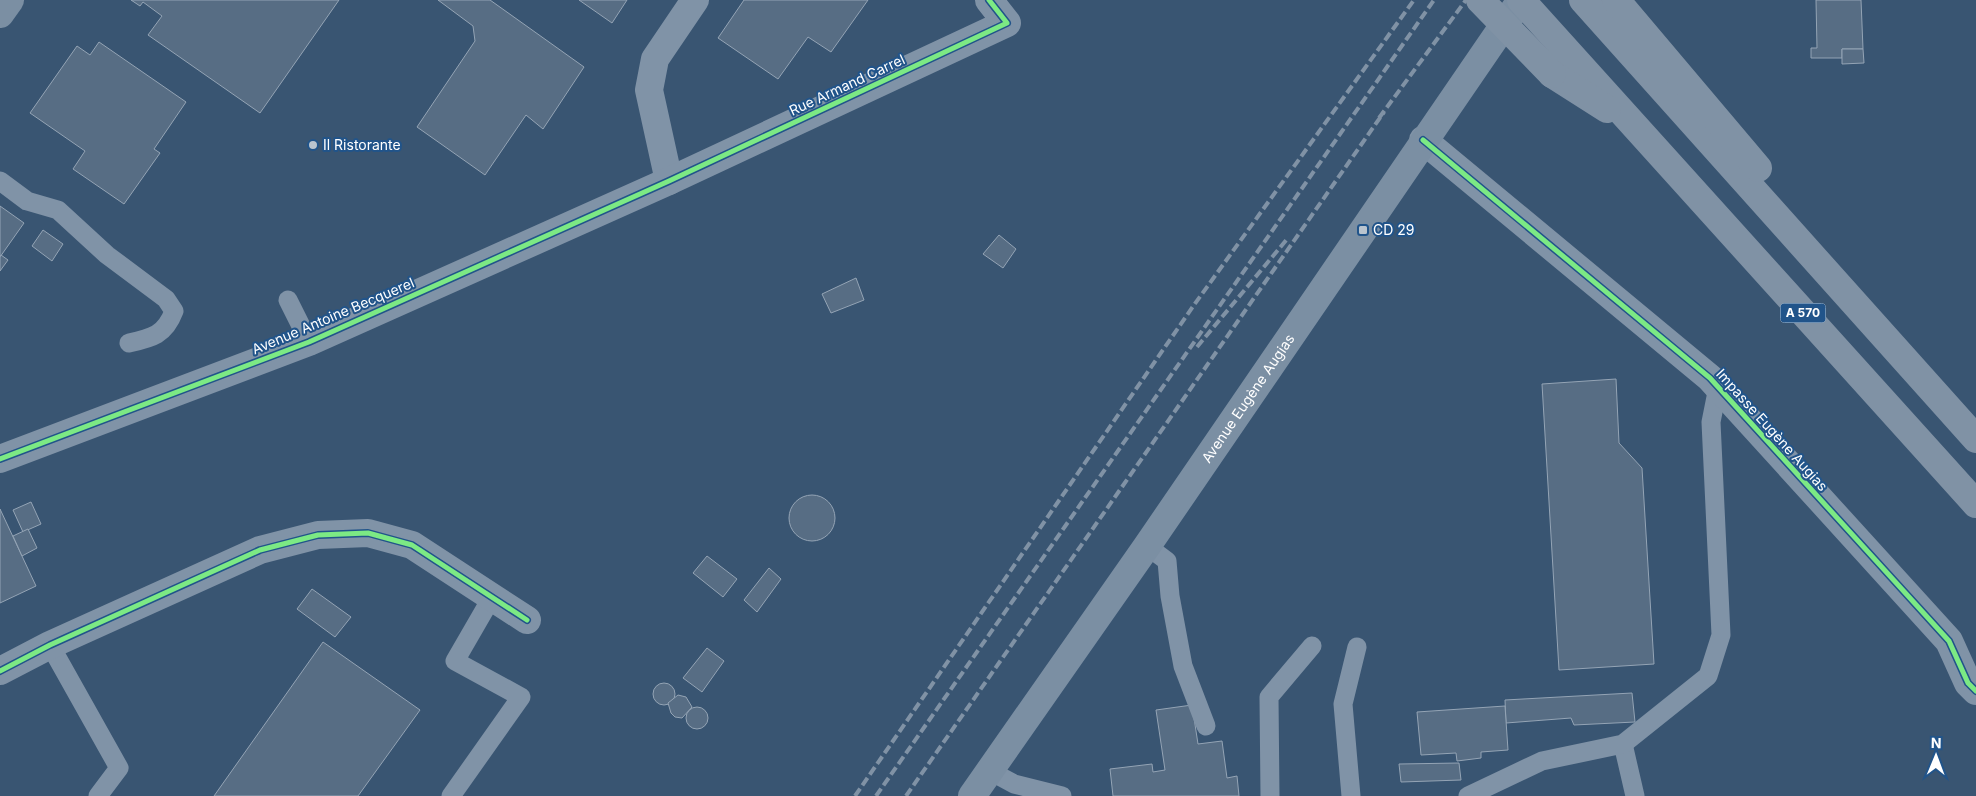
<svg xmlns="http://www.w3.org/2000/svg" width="1976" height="796" viewBox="0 0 1976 796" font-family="Inter,sans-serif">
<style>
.building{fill:#576d84;stroke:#94a4b5}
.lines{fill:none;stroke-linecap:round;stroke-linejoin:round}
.lane{stroke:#8093a7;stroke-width:19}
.street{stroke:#8093a7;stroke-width:28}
.secondary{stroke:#7b8fa3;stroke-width:28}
.highway{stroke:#8092a5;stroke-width:28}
.rail{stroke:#8092a5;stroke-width:4;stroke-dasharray:9 4;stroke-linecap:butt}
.highway-bridge{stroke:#8092a5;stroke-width:28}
.cycleway-casing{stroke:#21548a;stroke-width:8}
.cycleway{stroke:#7ce984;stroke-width:5}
.poi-dot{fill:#bac4ce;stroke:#21548a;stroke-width:2}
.labels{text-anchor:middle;stroke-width:4;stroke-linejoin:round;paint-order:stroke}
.shield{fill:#21548a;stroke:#bcccdc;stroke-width:1}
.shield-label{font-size:12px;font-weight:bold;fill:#fff}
.street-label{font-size:14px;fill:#fff;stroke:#21548a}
.poi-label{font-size:14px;fill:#fff;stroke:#21548a;text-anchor:start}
</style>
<rect width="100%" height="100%" fill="#395572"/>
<!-- building -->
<g class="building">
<polygon points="131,0 339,0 260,113 148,35 162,16 143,2 140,6"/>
<polygon points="438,0 490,0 584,67 543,129 526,115 485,175 417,127 475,41 473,26"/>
<polygon points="579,0 627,0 612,23"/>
<polygon points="744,0 868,0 831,52 808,37 778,79 718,38"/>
<polygon points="1816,0 1861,0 1863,49 1842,49 1842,58 1811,58 1811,48 1817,48"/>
<polygon points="99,42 186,102 154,149 160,153 124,204 73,169 85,151 30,113 77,46 90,55"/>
<polygon points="1842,49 1863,49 1864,63 1842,64"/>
<polygon points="0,206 24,223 0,257"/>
<polygon points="43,230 63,244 52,261 32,246"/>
<polygon points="999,235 1016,249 1003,268 983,254"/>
<polygon points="1,255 8,260 0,271 0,257"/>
<polygon points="856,278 864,300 831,313 822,294"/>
<polygon points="1616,379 1619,443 1642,468 1654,664 1559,670 1542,384"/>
<circle cx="812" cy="518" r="23"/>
<polygon points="31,502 41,524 23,532 13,510"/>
<polygon points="0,509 36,586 0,603"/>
<polygon points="28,529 37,548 22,556 13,536"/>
<polygon points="707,556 737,579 723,597 693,573"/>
<polygon points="769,568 781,579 757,612 744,600"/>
<polygon points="312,589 351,617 335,637 297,609"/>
<polygon points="323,642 420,710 358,796 214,796"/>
<polygon points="707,648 724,661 702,692 683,678"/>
<circle cx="664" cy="694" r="11"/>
<polygon points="1632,693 1635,722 1574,725 1571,718 1506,723 1505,700"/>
<polygon points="678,695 686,697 692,707 682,718 675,717 671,713 668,703"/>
<polygon points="1192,705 1198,744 1222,741 1227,778 1237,776 1239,796 1113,796 1110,769 1152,764 1153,772 1165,770 1156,710"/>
<polygon points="1505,706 1508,750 1481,752 1481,758 1457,761 1456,753 1421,755 1417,712"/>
<circle cx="697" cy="718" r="11"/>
<polygon points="1459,763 1461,780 1401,782 1399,764"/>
</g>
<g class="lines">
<!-- lane -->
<g class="lane">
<path d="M0 181 27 201 58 210 107 255 166 299 174 311C165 335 152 338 129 343"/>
<polyline points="288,300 309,342"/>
<polyline points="1147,546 1167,561 1170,596 1183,666 1206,726"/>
<polyline points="50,645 119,768 98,796"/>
<polyline points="1623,744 1635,796"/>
<polyline points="990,771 1014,784 1062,796"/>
<polyline points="451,796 521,697 455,661 492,597"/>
<polyline points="1270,796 1269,697 1312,646"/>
<polyline points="1351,796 1343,704 1357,647"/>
<polyline points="1468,796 1542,761 1623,744 1708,676 1721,635 1711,422 1718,387"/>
</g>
<!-- street -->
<g class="street">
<polyline points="1423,140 1710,378 1949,641 1968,683 1976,691"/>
<polyline points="669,181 649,90 655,59 695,0"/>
<polyline points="0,459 309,342 669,181 1007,23 989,0"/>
<polyline points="0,671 50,645 260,550 318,535 368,533 412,545 527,620"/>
</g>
<!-- secondary -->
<g class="secondary">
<polyline points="0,14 10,0"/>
<path id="s1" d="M972 796 1147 546 1521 0"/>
</g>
<!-- highway -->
<g class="highway">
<polyline points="1521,0 1976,504"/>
<polyline points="1583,0 1976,439"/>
<polyline points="1616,0 1758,168"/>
<polyline points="1552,74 1607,109"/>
</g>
<!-- rail -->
<g class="rail">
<polyline points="1379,118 1466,0"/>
<polyline points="1197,347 1288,238"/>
<polyline points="855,796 1194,305 1414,0"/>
<polyline points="876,796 1434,0"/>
<polyline points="906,796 1384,112"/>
</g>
<!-- highway-bridge -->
<polyline class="highway-bridge" points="1480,0 1552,74"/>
<!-- cycleway casing -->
<g class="cycleway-casing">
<g id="cycleway">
<polyline points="1423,140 1710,378 1949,641 1968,683 1976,691"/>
<polyline points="0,459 309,342 669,181 1007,23 989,0"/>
<polyline points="0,671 50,645 260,550 318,535 368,533 412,545 527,620"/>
</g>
</g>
<!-- cycleway -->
<use href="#cycleway" class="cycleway"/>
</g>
<!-- markers -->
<g class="poi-dot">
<circle cx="313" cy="145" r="5"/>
<rect x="1358" y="225" width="10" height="10" rx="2.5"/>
</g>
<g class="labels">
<!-- shield labels -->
<rect class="shield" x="1780.5" y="303.5" width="45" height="19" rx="4"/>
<g class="shield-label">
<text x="1803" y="317">A 570</text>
</g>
<!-- street labels -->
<g class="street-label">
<text transform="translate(847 85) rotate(-25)" y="5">Rue Armand Carrel</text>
<text transform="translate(333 316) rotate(-23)" y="5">Avenue Antoine Becquerel</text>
<text dy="5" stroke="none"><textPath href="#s1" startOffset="484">Avenue Eugène Augias</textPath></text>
<text transform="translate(1772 430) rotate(48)" y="5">Impasse Eugène Augias</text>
</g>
<!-- poi labels -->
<g class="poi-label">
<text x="323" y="150">Il Ristorante</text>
<text x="1373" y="235">CD 29</text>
</g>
</g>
<!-- north arrow -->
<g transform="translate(1936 756) rotate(1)" stroke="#21548a" stroke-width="4" paint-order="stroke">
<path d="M0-4L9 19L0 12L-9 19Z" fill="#ffffff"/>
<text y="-8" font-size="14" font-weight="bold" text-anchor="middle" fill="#ffffff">N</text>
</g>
</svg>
